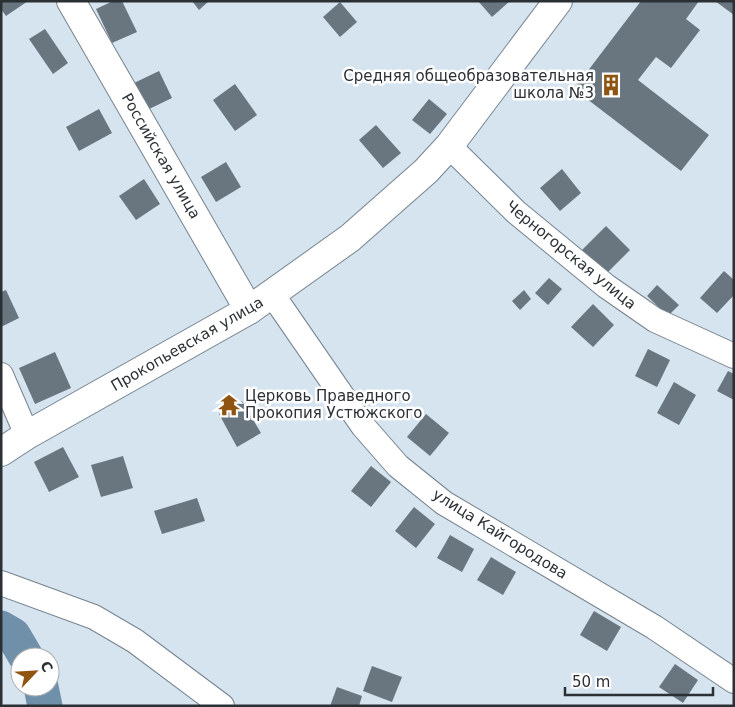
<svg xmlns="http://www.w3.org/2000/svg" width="735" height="707" viewBox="0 0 735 707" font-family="'DejaVu Sans',sans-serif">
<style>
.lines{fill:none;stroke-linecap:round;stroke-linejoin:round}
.river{stroke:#7090aa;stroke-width:35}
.building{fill:#697680}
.minor-casing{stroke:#76838e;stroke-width:26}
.secondary-casing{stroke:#76838e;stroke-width:30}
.primary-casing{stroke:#76838e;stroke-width:30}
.minor{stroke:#fff;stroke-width:24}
.secondary{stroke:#fff;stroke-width:28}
.primary{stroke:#fff;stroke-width:28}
.labels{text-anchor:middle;stroke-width:5;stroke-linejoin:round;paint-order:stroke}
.poi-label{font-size:15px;fill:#2b3035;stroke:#fff;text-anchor:end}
.street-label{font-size:15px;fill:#2b3035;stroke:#fff}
</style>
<rect width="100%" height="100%" fill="#d6e4f0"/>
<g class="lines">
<!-- river -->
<g class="river">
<polyline points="1,628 13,635 26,657"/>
<polyline points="41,687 45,706"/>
</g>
</g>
<!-- building -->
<g class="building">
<polygon points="1,1 28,1 6,16 1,9"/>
<polygon points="113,1 122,1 137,32 112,43 96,9"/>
<polygon points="192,1 209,1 199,10"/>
<polygon points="478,1 510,1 492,17"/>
<polygon points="641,1 699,1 686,19 700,30 671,68 656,57 638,80 709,135 681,171 574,89"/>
<polygon points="715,1 734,1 734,15"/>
<polygon points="340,2 357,22 340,37 323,17"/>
<polygon points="45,29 68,63 53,74 29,39"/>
<polygon points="159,71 172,98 145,111 132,84"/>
<polygon points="235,84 257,115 235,131 213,100"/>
<polygon points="429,99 447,114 430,134 412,120"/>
<polygon points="99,109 112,133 79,151 66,127"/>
<polygon points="376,125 401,153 383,168 359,140"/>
<polygon points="226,162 241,187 216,202 201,177"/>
<polygon points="562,169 581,193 560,211 540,188"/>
<polygon points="144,179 160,204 136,220 119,196"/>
<polygon points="606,226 630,250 606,274 582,250"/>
<polygon points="724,271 734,280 734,295 717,313 700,298"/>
<polygon points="549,278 562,289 548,305 535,293"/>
<polygon points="657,285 679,305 668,316 647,296"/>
<polygon points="6,290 19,318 1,327 1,292"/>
<polygon points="524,290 531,299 520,310 512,301"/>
<polygon points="593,304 614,325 593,347 571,327"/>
<polygon points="648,349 670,360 657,387 635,376"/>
<polygon points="55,352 71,388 35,404 19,368"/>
<polygon points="728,371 734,374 734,400 717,391"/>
<polygon points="674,382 696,395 679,425 657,413"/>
<polygon points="242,401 261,433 237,447 219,414"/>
<polygon points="426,414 449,433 430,456 407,437"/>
<polygon points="63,447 79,477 49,492 34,462"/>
<polygon points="123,456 133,488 101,497 91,465"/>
<polygon points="371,466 391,482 371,507 351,491"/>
<polygon points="197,498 205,521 162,534 154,511"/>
<polygon points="414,507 435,524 416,548 395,531"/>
<polygon points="450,535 474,549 462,572 437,558"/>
<polygon points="491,557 516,572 503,595 477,580"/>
<polygon points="594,611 621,627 607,651 580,635"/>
<polygon points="675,664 698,680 683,703 659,687"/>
<polygon points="372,666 402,677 392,702 363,691"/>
<polygon points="337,687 362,696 359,706 330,706"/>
</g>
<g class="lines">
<!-- minor casing -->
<g class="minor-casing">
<g id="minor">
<polyline points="449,146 516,212 606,286 655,320 734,356"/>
<polyline points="272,294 363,426 398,466 444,503 654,627 734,681"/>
<polyline points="1,375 27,435"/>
<polyline points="1,583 94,617 135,641 222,706"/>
</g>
</g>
<!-- secondary casing -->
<g class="secondary-casing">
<polyline id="secondary" points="71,1 249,310"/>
</g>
<!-- primary casing -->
<g class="primary-casing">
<polyline id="primary" points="1,452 27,435 249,310 350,238 426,171 449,146 558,1"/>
</g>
<!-- minor -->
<use href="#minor" class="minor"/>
<!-- secondary -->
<use href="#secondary" class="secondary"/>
<!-- primary -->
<use href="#primary" class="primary"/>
</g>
<!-- icons -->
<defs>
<g id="building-bare" transform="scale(1.725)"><path d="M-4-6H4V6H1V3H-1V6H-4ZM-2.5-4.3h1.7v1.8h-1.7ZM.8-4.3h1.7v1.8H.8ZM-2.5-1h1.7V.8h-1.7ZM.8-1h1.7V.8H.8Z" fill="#8f5410" stroke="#fff" stroke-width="2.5" paint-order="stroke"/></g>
<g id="temple-bare" transform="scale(1.725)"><path d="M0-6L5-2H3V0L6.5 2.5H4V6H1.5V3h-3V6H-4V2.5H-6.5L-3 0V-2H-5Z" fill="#8f5410" stroke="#fff" stroke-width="2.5" paint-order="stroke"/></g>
</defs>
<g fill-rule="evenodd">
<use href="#building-bare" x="611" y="85"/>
<use href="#temple-bare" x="229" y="405"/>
</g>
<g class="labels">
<!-- poi labels -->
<g class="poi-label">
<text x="594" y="81">Средняя общеобразовательная<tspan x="594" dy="17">школа №3</tspan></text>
<text x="245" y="401" text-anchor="start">Церковь Праведного<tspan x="245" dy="17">Прокопия Устюжского</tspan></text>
</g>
<!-- street labels -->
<g class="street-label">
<text transform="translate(161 156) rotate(60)" y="5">Российская улица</text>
<text transform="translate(571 255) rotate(39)" y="5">Черногорская улица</text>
<text transform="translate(187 344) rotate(-30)" y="5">Прокопьевская улица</text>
<text transform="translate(500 534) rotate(32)" y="5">улица Кайгородова</text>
</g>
</g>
<!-- border -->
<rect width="735" height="707" fill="none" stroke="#2b3035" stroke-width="5"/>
<!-- north arrow -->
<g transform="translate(35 672) rotate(65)"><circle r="24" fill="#ffffff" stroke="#aaacae"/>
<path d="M0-4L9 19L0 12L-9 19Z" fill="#8f5410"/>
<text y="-8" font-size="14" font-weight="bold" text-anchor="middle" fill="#2b3035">С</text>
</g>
<!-- scale -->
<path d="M565 687v8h148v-8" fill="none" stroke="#2b3035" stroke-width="2.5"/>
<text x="572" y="687" font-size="15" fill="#2b3035" stroke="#ffffff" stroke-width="4" paint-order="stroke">50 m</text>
</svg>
